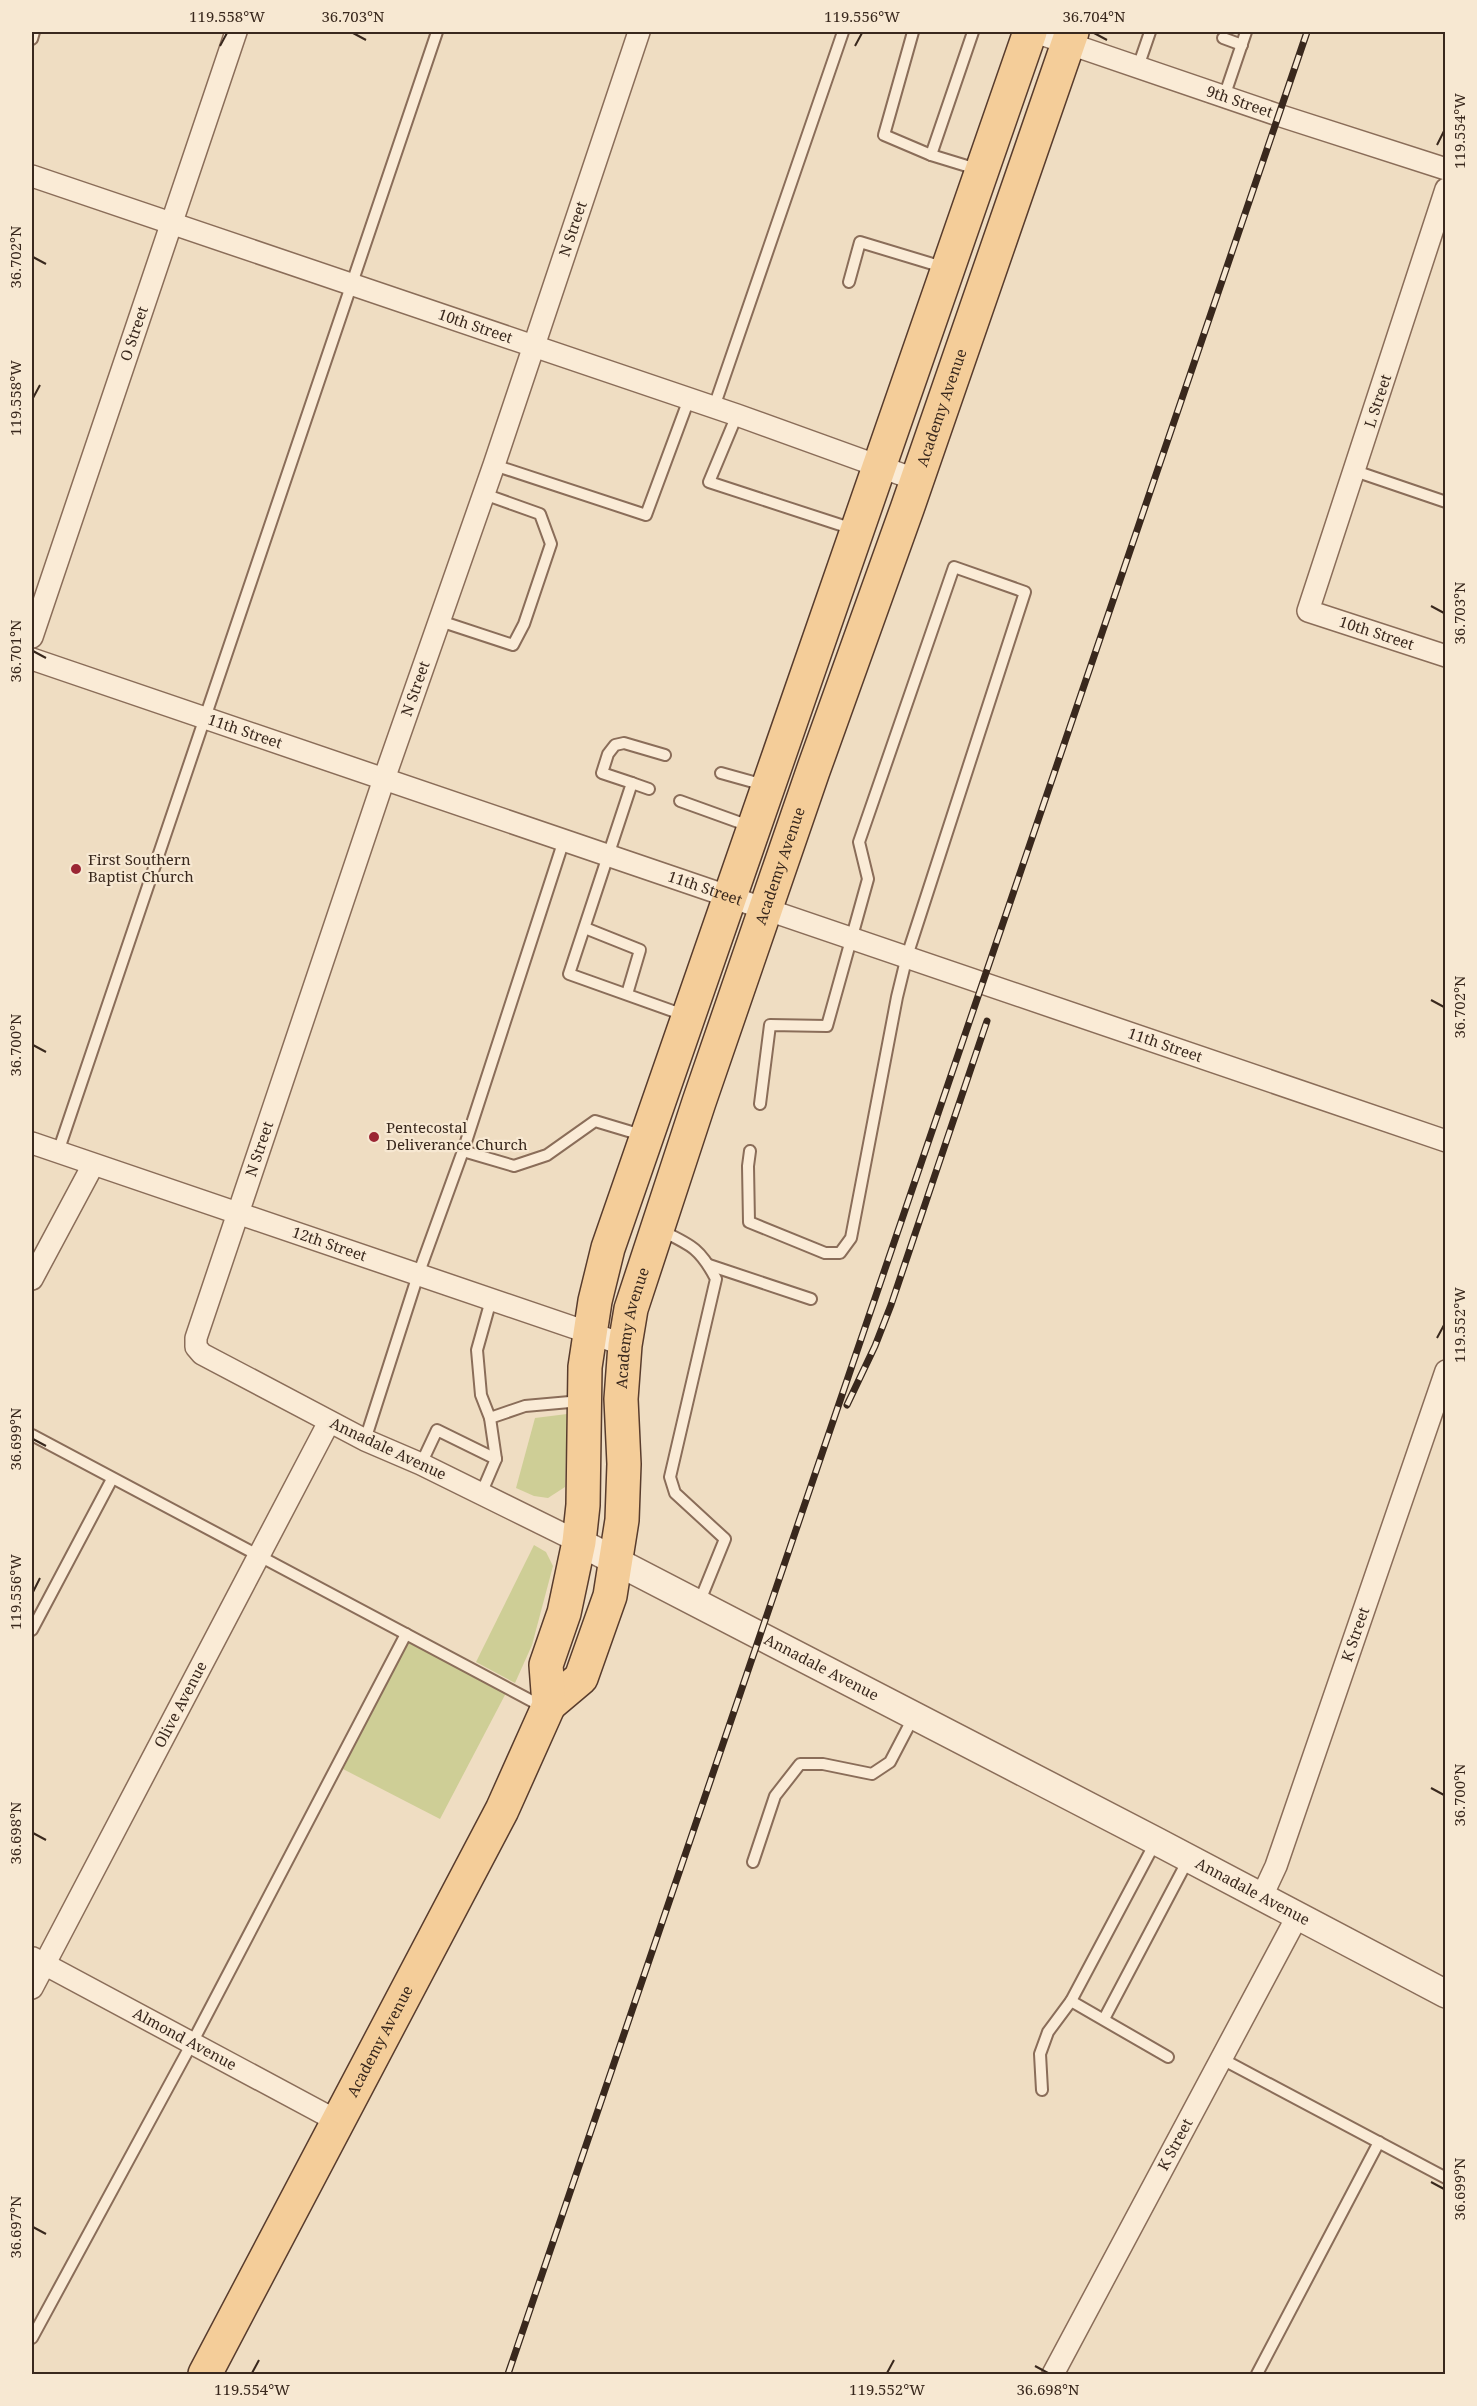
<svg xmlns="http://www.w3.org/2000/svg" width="1477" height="2406" viewBox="0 0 1477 2406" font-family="'Noto Serif',serif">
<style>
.green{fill:#cece96}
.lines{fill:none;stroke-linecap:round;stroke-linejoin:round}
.service-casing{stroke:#8a6d59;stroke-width:14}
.minor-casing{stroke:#8a6d59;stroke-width:24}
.tertiary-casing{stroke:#8a6d59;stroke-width:30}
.primary-casing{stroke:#583c2d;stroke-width:36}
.service{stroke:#faebd6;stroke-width:10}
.minor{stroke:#faebd6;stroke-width:21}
.tertiary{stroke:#faebd6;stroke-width:27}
.primary{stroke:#f4cd99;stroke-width:33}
.rail-casing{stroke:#39281d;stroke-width:7}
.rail{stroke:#f7e8d2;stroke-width:4.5;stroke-dasharray:14;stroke-linecap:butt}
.ticks{fill:none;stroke:#39281d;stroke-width:2}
.poi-dot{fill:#9b2634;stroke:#f7e8d2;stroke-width:2}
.labels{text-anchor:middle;stroke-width:4.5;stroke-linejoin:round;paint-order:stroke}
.street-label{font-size:15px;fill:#39281d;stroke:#f7e8d2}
.poi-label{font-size:15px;fill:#39281d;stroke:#f7e8d2;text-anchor:start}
.neatline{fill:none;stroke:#39281d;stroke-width:2}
.ticks-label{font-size:15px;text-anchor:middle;fill:#39281d}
</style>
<rect width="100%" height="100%" fill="#efddc2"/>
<!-- green -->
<g class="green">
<polygon points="567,1414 565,1487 548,1498 534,1496 516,1488 535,1418"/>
<polygon points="534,1545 546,1552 553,1566 532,1645 515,1683 476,1662"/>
<polygon points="409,1641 506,1693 440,1819 343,1769"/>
</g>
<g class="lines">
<!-- service casing -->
<g class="service-casing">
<g id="service">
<polyline points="913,32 884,135 931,155 980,170"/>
<polyline points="1223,38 1242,45"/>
<polyline points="32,39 34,32"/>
<polyline points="1138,67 1150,32"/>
<polyline points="1224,97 1246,32"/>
<polyline points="931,155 973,32"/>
<polyline points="849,282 860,242 946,268"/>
<polyline points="714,407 843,32"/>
<polyline points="737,415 709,482 853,529"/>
<polyline points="494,465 646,515 689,399"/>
<polyline points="1355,471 1446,502"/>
<polyline points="440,621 513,645 524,624 551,544 540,514 484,494"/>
<polyline points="665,755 624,743 615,745 608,754 602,773 632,783 569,974 684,1015"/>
<polyline points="721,773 764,785"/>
<polyline points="632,783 649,789"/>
<polyline points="680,801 752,827"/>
<polyline points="585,928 640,950 627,994"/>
<polyline points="463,1151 514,1166 547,1155 595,1121 645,1136"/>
<polyline points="750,1151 748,1166 749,1222 825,1253 840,1253 851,1238 897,997 907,956 1025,592 954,567 859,842 868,879 827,1026 770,1025 760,1104"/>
<polyline points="58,1152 437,32"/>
<path d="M660 1230C691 1245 700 1248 716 1279L670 1477 675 1493 725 1539 699 1603"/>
<polyline points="709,1265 811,1299"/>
<polyline points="490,1418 481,1395 477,1350 491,1300"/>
<polyline points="32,1435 545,1708"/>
<polyline points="365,1440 418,1275 463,1151 564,840"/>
<polyline points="421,1464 437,1430 496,1459"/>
<polyline points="481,1494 496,1459 490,1418 525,1406 581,1401"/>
<polyline points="32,1630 112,1479"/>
<polyline points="753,1862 775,1796 800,1764 823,1764 872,1774 890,1762 914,1716"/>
<polyline points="1071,2001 1156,1841"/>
<polyline points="1104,2019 1189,1858"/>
<polyline points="1222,2059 1446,2178"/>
<polyline points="1042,2090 1040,2054 1048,2032 1071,2001 1168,2057"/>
<polyline points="32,2338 192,2043 406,1634"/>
<polyline points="1257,2374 1379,2142"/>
</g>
</g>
<!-- minor casing -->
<g class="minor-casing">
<g id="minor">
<path id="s1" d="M1035 32 1278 115 1446 169"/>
<path id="s2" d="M32 176 737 415 917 480"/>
<path id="s3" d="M1446 189 1308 611 1446 656"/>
<path id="s4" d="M32 637 236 32"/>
<path id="s5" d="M32 659 1446 1141"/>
<path id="s6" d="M32 1143 625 1345"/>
<polyline points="32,1279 93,1165"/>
<path id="s7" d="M579 1542 421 1464 365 1440 202 1354 196 1347V1338L384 779 494 465 639 32"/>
<path id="s8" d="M1262 1896 1276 1866 1446 1371"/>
<path id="s9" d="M33 1958 339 2122"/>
<path id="s10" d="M32 1988 329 1422"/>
<path id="s11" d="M1053 2374 1298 1915"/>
</g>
</g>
<!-- tertiary casing -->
<g class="tertiary-casing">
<g id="tertiary">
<path id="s12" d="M579 1542 1156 1841 1446 1994"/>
</g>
</g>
<!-- primary casing -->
<g class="primary-casing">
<g id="primary">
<path id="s13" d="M549 1705 581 1678 610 1596 622 1520 624 1464 621 1399 625 1345 631 1309 699 1102 813 771 907 509 1072 32"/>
<path id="s14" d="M205 2374 502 1810 549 1705 546 1665 564 1613 579 1542 583 1505 585 1367 595 1301 608 1248 1030 32"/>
</g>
</g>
<!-- service -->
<use href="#service" class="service"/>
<!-- minor -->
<use href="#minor" class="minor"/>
<!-- tertiary -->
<use href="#tertiary" class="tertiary"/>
<!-- primary -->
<use href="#primary" class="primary"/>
<!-- rail casing -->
<g class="rail-casing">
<g id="rail">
<polyline points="847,1405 875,1346 891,1305 987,1021"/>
<polyline points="508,2374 1307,32"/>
</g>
</g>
<!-- rail -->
<use href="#rail" class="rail"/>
</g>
<!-- ticks -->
<path class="ticks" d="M353 33 366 40M1094 33 1107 40M220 46 227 33M855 46 862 33M1437 145 1444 131M33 257 46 264M33 398 40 385M1431 606 1444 613M33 651 46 658M1431 1000 1444 1007M33 1045 46 1052M1437 1338 1444 1325M33 1439 46 1446M33 1592 40 1578M1431 1788 1444 1795M33 1833 46 1840M1431 2182 1444 2189M33 2227 46 2234M1035 2366 1048 2373M252 2373 259 2360M887 2373 894 2360"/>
<!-- markers -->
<g class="poi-dot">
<circle cx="76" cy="869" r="6"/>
<circle cx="374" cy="1137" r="6"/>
</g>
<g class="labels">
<!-- street labels -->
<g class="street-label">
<text dy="5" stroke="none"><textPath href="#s1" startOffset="216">9th Street</textPath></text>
<text dy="5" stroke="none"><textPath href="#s7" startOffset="1611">N Street</textPath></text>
<text dy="5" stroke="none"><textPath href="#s2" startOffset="468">10th Street</textPath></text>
<text dy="5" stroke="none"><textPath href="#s4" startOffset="320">O Street</textPath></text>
<text transform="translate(1378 401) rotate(-72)" y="5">L Street</text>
<text dy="5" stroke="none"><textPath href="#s13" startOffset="1371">Academy Avenue</textPath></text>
<text dy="5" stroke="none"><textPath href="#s3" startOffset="516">10th Street</textPath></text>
<text dy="5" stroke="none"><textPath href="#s7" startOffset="1125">N Street</textPath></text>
<text dy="5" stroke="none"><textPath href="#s5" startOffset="225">11th Street</textPath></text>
<text dy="5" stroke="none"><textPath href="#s13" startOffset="885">Academy Avenue</textPath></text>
<text dy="5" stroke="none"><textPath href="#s5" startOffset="711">11th Street</textPath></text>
<text dy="5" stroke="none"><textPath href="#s5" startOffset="1197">11th Street</textPath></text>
<text dy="5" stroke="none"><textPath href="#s7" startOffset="639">N Street</textPath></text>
<text dy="5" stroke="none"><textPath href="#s6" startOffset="314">12th Street</textPath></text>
<text dy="5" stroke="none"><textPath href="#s13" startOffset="399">Academy Avenue</textPath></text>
<text transform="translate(388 1449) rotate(25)" y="5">Annadale Avenue</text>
<text dy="5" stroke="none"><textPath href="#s8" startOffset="278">K Street</textPath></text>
<text dy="5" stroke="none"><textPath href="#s12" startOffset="273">Annadale Avenue</textPath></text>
<text dy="5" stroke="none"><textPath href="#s10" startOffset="320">Olive Avenue</textPath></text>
<text dy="5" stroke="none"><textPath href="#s12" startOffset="759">Annadale Avenue</textPath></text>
<text dy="5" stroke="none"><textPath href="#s9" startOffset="172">Almond Avenue</textPath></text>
<text dy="5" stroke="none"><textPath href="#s14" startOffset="376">Academy Avenue</textPath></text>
<text dy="5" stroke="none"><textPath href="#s11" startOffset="260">K Street</textPath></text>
</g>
<!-- poi labels -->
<g class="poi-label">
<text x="88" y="865">First Southern<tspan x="88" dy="17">Baptist Church</tspan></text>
<text x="386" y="1133">Pentecostal<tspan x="386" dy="17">Deliverance Church</tspan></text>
</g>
</g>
<!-- border -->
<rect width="1477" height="2406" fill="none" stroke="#f7e8d2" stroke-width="66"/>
<rect x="33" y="33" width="1411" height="2340" class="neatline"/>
<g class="ticks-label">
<text x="227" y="22">119.558°W</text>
<text x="353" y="22">36.703°N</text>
<text x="862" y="22">119.556°W</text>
<text x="1094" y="22">36.704°N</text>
<text transform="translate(1460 131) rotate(-90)" y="5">119.554°W</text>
<text transform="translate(16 257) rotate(-90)" y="5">36.702°N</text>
<text transform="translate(16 398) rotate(-90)" y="5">119.558°W</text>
<text transform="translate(1460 613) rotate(-90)" y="5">36.703°N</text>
<text transform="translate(16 651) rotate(-90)" y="5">36.701°N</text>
<text transform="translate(1460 1007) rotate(-90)" y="5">36.702°N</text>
<text transform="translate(16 1045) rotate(-90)" y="5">36.700°N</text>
<text transform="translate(1460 1325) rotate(-90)" y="5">119.552°W</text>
<text transform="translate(16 1439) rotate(-90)" y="5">36.699°N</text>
<text transform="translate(16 1592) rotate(-90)" y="5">119.556°W</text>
<text transform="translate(1460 1795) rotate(-90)" y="5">36.700°N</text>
<text transform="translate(16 1833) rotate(-90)" y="5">36.698°N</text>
<text transform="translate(1460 2189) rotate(-90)" y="5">36.699°N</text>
<text transform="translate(16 2227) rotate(-90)" y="5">36.697°N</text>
<text x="252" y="2395">119.554°W</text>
<text x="887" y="2395">119.552°W</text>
<text x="1048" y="2395">36.698°N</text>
</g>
</svg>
